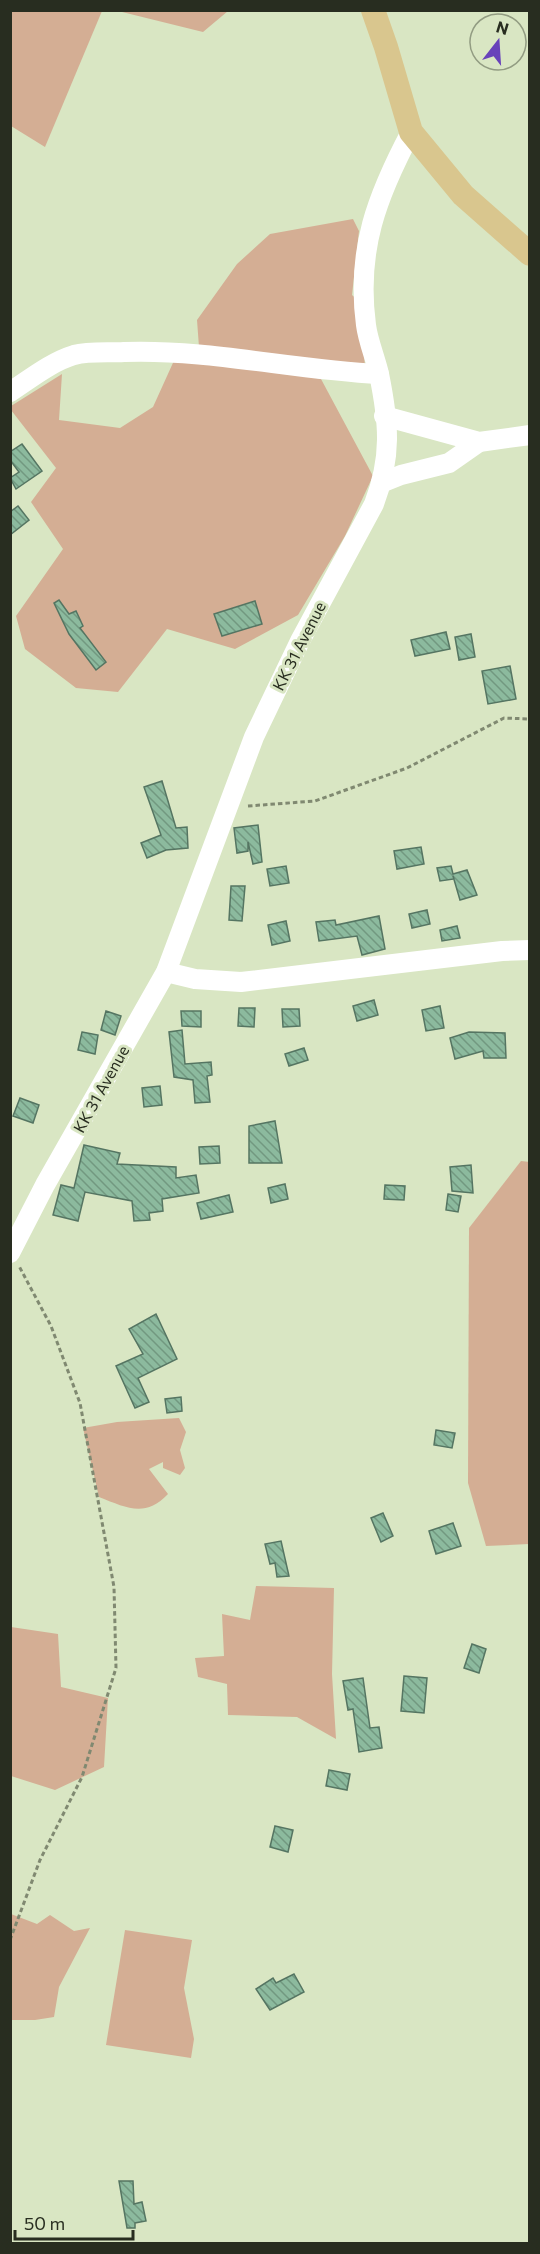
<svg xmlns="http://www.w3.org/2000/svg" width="540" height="2254" viewBox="0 0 540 2254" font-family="Commissioner,sans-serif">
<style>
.green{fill:#d4ae94}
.building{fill:url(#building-back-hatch);stroke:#557562;stroke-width:1.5}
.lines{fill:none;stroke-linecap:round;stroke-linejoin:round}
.path{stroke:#808971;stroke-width:3;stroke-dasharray:4.5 3;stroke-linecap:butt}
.minor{stroke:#fff;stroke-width:20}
.major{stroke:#d9c68e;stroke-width:24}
.labels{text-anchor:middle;stroke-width:6;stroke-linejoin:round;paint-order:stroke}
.street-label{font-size:16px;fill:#282d20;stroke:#d9e6c3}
</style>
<defs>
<pattern id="building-back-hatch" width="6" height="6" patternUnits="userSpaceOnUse" patternTransform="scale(1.5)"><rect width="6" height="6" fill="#8cba9e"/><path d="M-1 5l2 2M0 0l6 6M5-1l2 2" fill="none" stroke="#729880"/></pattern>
</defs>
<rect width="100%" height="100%" fill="#d9e6c3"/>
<!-- green -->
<g class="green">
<polygon points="10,11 102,11 45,147 11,126"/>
<polygon points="118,11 228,10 228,11 203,32"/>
<polygon points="353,219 359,231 352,295 361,303 365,369 199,347 197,320 237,264 270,234"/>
<polygon points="177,354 221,359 321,379 373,476 345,536 298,615 235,649 167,629 118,692 76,688 25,649 16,616 63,549 31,502 56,468 11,410 11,406 62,374 59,420 120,428 153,407"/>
<polygon points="521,1161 530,1162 529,1544 486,1546 468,1483 469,1228"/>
<path d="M179 1418 186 1432 180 1450 185 1468 180 1475 163 1468V1462L149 1469 168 1494C145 1518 127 1508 99 1497L83 1428 117 1422Z"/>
<polygon points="256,1586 334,1588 332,1674 336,1739 297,1717 228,1715 227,1684 198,1677 195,1658 224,1656 222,1614 250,1620"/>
<polygon points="11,1627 58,1634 61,1687 108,1698 104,1767 55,1790 11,1776"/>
<polygon points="11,1914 37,1924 50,1915 74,1931 90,1928 59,1987 54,2017 35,2020 11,2020"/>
<polygon points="125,1930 192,1940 184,1988 194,2039 191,2058 106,2045"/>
</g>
<!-- building -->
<g class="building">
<polygon points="22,444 42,471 16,489 10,478 19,472 10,460 10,452"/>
<polygon points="18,506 29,520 10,535 10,512"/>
<polygon points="59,600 69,614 76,611 83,626 80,628 106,662 96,670 69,634 54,603"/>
<polygon points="255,601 262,624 222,636 214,614"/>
<polygon points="446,632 450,649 415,656 411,640"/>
<polygon points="471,634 475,657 459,660 455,637"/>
<polygon points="510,666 516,699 488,704 482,671"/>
<polygon points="162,781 176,828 187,827 188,848 166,850 147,858 141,843 161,835 144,787"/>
<polygon points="258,825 262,862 253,864 248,842 248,851 237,853 234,828"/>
<polygon points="421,847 424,864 397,869 394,851"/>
<polygon points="286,866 289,883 270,886 267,869"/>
<polygon points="451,866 453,874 467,870 477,895 460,900 453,876 454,879 440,881 437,868"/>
<polygon points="231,886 245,886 242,921 229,920"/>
<polygon points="427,910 430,924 412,928 409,914"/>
<polygon points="379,916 385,949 362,955 357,936 319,941 316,922 335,920 336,925"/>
<polygon points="286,921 290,941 272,945 268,925"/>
<polygon points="457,926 460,938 442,941 440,930"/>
<polygon points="374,1000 378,1015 357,1021 353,1006"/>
<polygon points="440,1006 444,1028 426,1031 422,1010"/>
<polygon points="239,1008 255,1008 254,1027 238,1026"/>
<polygon points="282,1009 299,1009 300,1026 283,1027"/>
<polygon points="106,1011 121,1016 115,1035 101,1030"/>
<polygon points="181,1011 201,1011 201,1027 182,1026"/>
<polygon points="182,1030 185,1064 211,1062 212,1075 207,1076 210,1102 195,1103 193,1080 174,1077 169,1032"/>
<polygon points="82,1032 98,1035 95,1054 78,1050"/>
<polygon points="469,1032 505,1033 506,1058 484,1058 483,1051 455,1059 450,1038"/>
<polygon points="304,1048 308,1060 289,1066 285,1054"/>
<polygon points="160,1086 162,1105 144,1107 142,1088"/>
<polygon points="20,1098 39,1105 33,1123 13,1116"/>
<polygon points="275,1121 282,1163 249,1163 249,1126"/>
<polygon points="84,1145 120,1153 117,1164 176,1167 176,1178 196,1175 199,1193 162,1199 163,1211 149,1213 150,1220 134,1221 132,1201 85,1192 78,1221 53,1215 61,1185 74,1188"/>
<polygon points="219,1146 220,1163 200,1164 199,1147"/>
<polygon points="471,1165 473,1193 452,1191 450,1167"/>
<polygon points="285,1184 288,1199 271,1203 268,1188"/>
<polygon points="385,1185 405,1186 404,1200 384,1199"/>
<polygon points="448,1194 461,1196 458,1212 446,1210"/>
<polygon points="229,1195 233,1212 201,1219 197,1203"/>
<polygon points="156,1314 177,1359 138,1378 149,1402 135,1408 116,1366 143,1354 129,1329"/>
<polygon points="181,1397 182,1411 167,1413 165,1399"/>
<polygon points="436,1430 455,1433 452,1448 434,1445"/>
<polygon points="383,1513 393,1536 381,1542 371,1518"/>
<polygon points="453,1523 461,1546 436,1554 429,1531"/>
<polygon points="281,1541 289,1576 277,1577 275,1563 270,1564 265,1544"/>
<polygon points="472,1644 486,1649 479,1673 464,1668"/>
<polygon points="404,1676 427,1678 424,1713 401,1711"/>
<polygon points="363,1678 370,1728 379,1727 382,1748 359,1752 353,1709 348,1710 343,1681"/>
<polygon points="329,1770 350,1774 347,1790 326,1786"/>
<polygon points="275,1826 293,1830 288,1852 270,1847"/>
<polygon points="294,1974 304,1992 270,2010 256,1989 273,1978 276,1983"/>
<polygon points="119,2181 133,2181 134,2204 142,2202 146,2221 135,2223 135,2228 127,2228"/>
</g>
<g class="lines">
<!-- path -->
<g class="path">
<polyline points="248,806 315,801 407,768 504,718 530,719"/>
<polyline points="10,1940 40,1860 82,1777 116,1668 114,1587 80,1403 51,1326 19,1266"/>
</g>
<!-- minor -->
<g class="minor">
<path d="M10 392C30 379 51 362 74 355 89 351 108 353 124 352 210 349 293 370 379 374"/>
<polyline points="384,416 479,442 530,435"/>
<polyline points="381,483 401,475 449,463 479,442"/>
<polyline points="166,972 195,979 241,982 502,951 530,950"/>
<path d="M10 1253 45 1185 166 972 254 737 300 641 374 504C392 457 389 423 379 374 375 357 368 341 366 325 356 250 377 196 411 132"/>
</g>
<!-- major -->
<polyline class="major" points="373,10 386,47 411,132 463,195 530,254"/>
</g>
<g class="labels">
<!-- street labels -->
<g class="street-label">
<text transform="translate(299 646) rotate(-63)" y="6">KK 31 Avenue</text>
<text transform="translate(101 1089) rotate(-61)" y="6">KK 31 Avenue</text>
</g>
</g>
<!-- border -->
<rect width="540" height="2254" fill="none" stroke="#282d20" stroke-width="24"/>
<!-- north arrow -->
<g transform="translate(498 42) rotate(17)"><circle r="28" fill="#d9e6c3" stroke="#929c82" stroke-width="1.5"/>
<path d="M0-4.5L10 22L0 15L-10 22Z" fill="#6842ba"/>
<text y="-9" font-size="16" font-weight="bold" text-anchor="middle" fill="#282d20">N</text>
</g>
<!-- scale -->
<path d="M15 2230v9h118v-9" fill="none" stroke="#282d20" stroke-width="3"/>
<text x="24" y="2230" font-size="18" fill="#282d20" stroke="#d9e6c3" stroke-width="4.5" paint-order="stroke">50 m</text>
</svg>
